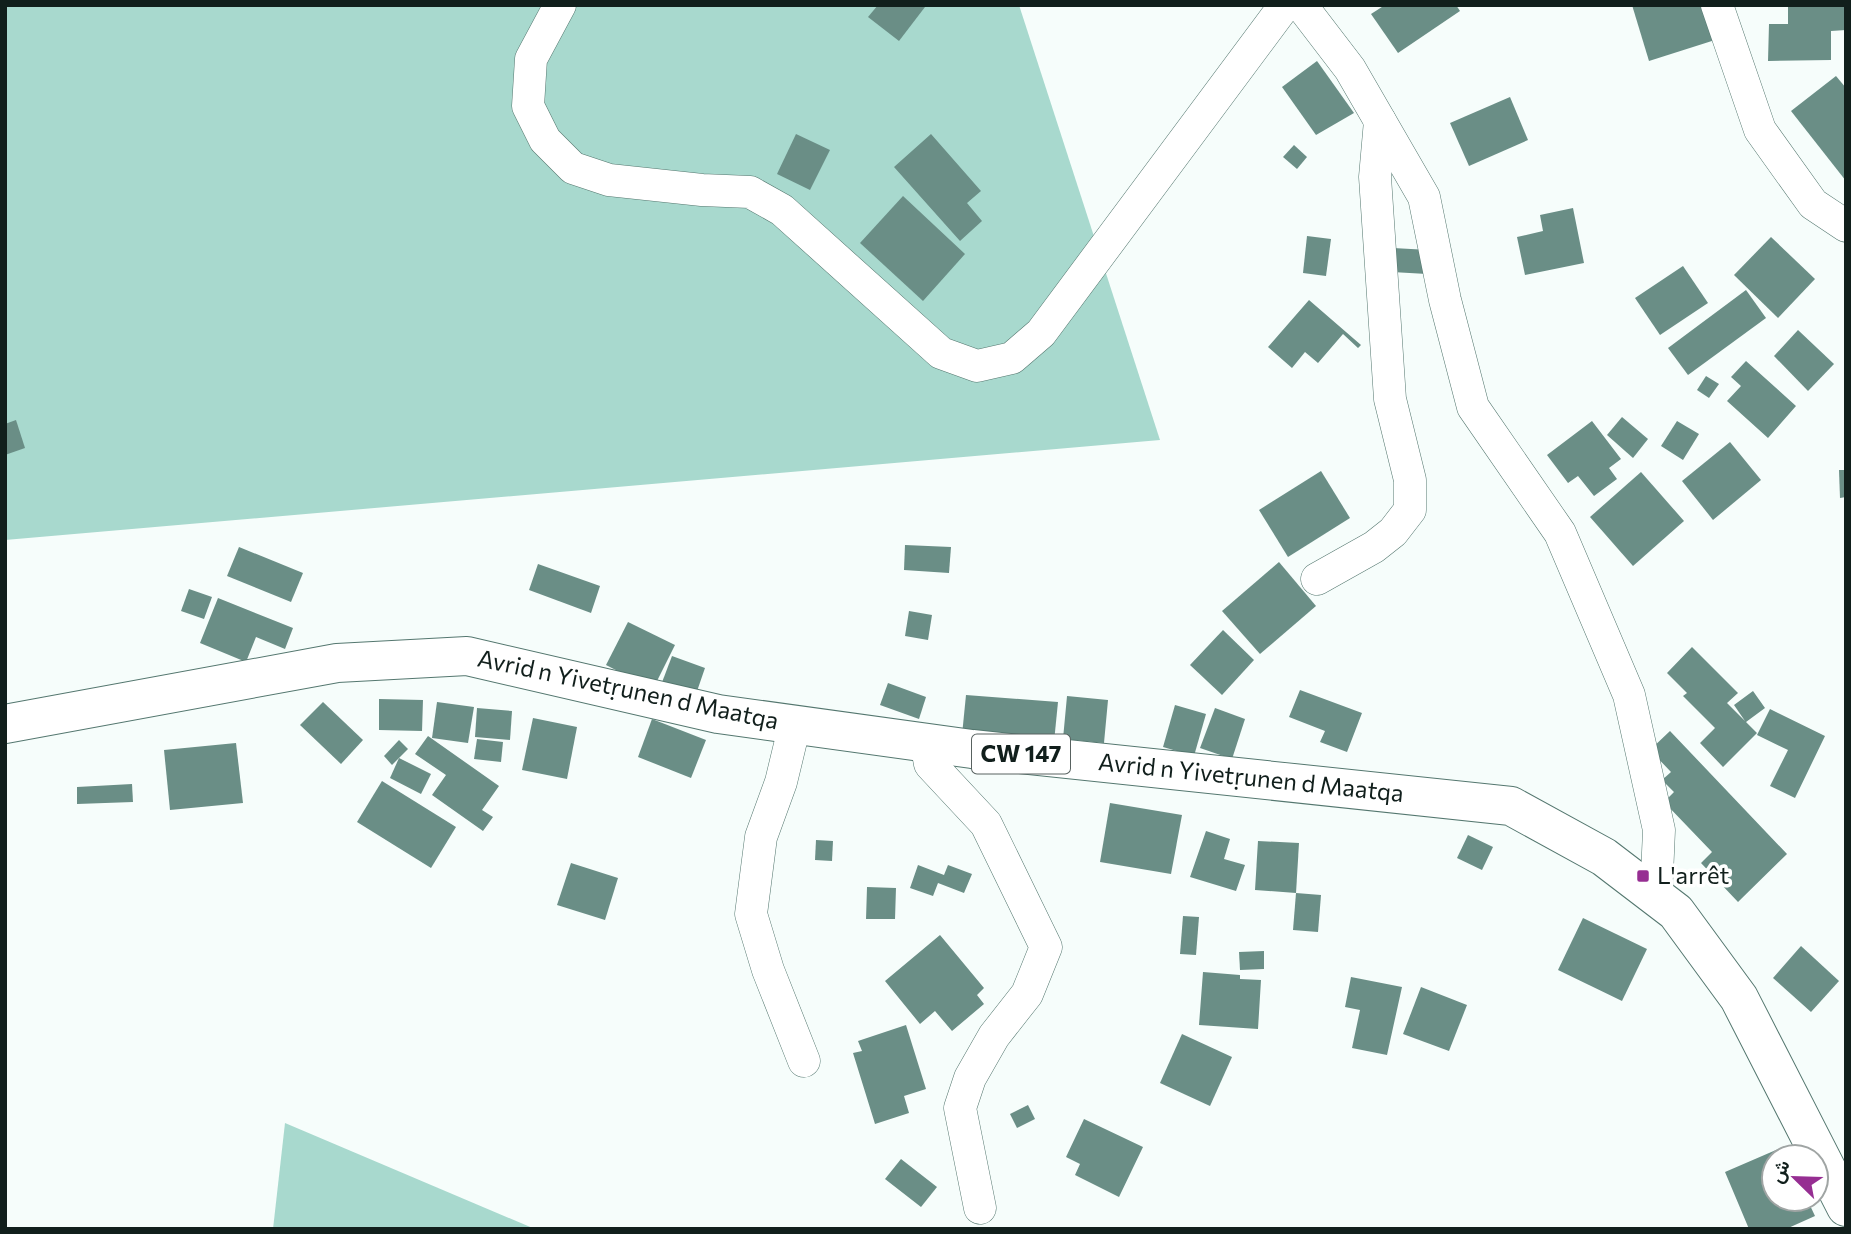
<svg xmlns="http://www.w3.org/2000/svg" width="1851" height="1234" viewBox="0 0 1851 1234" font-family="Commissioner,Vazirmatn,sans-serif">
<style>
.green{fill:#a8d9ce}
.building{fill:#6a8e86}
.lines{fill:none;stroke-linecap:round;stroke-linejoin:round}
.minor-casing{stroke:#54776f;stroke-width:33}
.major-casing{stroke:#54776f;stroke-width:40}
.minor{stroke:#fff;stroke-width:32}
.major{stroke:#fff;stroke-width:38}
.poi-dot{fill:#962e92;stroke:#fff;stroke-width:2.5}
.labels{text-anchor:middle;stroke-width:7;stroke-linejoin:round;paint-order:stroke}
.shield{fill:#fff;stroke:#586260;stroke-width:2}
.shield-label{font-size:23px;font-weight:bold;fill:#111f1c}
.street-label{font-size:24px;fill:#111f1c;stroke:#fff}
.poi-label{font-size:24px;fill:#111f1c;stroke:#fff;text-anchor:start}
</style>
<rect width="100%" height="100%" fill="#f6fdfb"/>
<!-- green -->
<g class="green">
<polygon points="5,5 1019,5 1160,440 5,540"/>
<polygon points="285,1123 535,1229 273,1229"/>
</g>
<!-- building -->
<g class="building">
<polygon points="878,5 923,5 925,7 899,41 868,17"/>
<polygon points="1385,5 1456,5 1460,11 1398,53 1371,14"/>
<polygon points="1632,5 1704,5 1715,40 1649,61"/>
<polygon points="1788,5 1846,5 1846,30 1831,31 1831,60 1768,61 1769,24 1788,24"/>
<polygon points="1317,61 1354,113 1316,135 1282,87"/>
<polygon points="1836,76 1846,88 1846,181 1791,111"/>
<polygon points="1510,97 1528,140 1469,166 1450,123"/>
<polygon points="796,134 830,150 810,190 777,174"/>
<polygon points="931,134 981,191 967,203 982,221 960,241 894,167"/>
<polygon points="1294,145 1307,157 1297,169 1283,157"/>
<polygon points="903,196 965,254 923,301 860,243"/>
<polygon points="1573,208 1584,263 1525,275 1517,237 1543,231 1540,215"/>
<polygon points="1307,236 1331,239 1326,276 1303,273"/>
<polygon points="1771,237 1815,279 1778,318 1734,275"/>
<polygon points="1393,248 1429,250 1427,274 1392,272"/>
<polygon points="1683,266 1708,303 1660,335 1635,298"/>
<polygon points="1746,290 1766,318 1688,375 1668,348"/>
<polygon points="1309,300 1361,345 1358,348 1343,334 1318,363 1305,352 1292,368 1268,347"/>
<polygon points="1798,330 1834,364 1808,391 1774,356"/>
<polygon points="1746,361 1796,406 1768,438 1727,401 1741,386 1731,377"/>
<polygon points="1706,376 1719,384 1709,398 1697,390"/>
<polygon points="1622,417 1648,439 1633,458 1607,435"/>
<polygon points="16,420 25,448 5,455 5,424"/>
<polygon points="1592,421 1621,459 1609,468 1617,479 1594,496 1578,476 1568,483 1547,455"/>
<polygon points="1677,421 1699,434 1683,460 1661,446"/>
<polygon points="1730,442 1761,480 1713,520 1682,481"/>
<polygon points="1839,470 1846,470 1846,497 1840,498"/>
<polygon points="1321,471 1350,518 1288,557 1259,510"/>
<polygon points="1641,472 1684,521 1633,566 1590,517"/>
<polygon points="905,545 951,547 949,573 904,570"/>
<polygon points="239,547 303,573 291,602 227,576"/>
<polygon points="1279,562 1316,606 1260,654 1222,611"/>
<polygon points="538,564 600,586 591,613 529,590"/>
<polygon points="189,589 212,597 204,619 181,611"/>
<polygon points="218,598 293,628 285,649 256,637 246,662 200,643"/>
<polygon points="909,611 932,615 928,640 905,636"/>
<polygon points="628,622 675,645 653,689 606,665"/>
<polygon points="1223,630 1254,660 1222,695 1190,665"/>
<polygon points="1692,647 1738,693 1727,703 1745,721 1734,705 1753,691 1765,708 1746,722 1757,733 1723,767 1700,743 1715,728 1683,696 1687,693 1667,673"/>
<polygon points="672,656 705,668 695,697 661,685"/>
<polygon points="888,683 926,697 919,719 880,705"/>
<polygon points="1300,690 1362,713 1347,752 1320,742 1325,731 1289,717"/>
<polygon points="966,695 1058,702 1054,742 962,735"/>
<polygon points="1067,696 1108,700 1104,743 1063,739"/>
<polygon points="379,699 423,700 422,731 379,730"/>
<polygon points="323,702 363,740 341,764 300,725"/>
<polygon points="437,702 474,707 468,743 432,738"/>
<polygon points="1175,705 1206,714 1194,756 1163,747"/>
<polygon points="477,708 512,711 510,740 475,737"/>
<polygon points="1215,708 1245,719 1232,759 1200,748"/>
<polygon points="1770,709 1825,736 1795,798 1770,786 1788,750 1757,735"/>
<polygon points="533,718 577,727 567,779 522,770"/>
<polygon points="652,719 706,740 691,778 638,757"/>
<polygon points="1670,731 1787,854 1738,902 1701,863 1712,852 1664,802 1674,792 1662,780 1671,772 1650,750"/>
<polygon points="428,736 499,786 482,810 493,817 483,831 432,795 446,775 415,754"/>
<polygon points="477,739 503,742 501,762 474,759"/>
<polygon points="399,740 408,749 392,765 384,756"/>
<polygon points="236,743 243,803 170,810 164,750"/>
<polygon points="399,758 431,774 421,794 390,778"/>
<polygon points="382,781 456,827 431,868 357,822"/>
<polygon points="132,784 133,802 77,804 77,787"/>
<polygon points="1110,803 1182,815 1171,874 1100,862"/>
<polygon points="1206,831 1230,839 1224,859 1245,865 1236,891 1190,877"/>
<polygon points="1468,835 1493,847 1482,870 1457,858"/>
<polygon points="816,840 833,841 832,861 815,860"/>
<polygon points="1258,841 1299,843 1296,893 1255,890"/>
<polygon points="571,863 618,878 605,920 557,905"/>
<polygon points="918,865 944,875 948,865 972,874 964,893 938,883 933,896 910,888"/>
<polygon points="867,887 896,888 895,919 866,919"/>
<polygon points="1296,893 1321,895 1318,932 1293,930"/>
<polygon points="1183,916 1199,917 1196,955 1180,954"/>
<polygon points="1583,918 1647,949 1622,1001 1558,970"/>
<polygon points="940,935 984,988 977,995 984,1004 952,1031 935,1011 920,1024 885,981"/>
<polygon points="1801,946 1839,981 1811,1012 1773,978"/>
<polygon points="1264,951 1264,969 1240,970 1239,952"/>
<polygon points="1203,972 1240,975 1240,979 1261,980 1258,1029 1199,1025"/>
<polygon points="1351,977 1402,987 1387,1055 1352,1048 1360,1010 1345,1007"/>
<polygon points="1421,987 1467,1005 1449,1051 1403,1034"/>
<polygon points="906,1025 926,1089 904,1096 909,1113 875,1124 853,1053 862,1051 858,1041"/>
<polygon points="1182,1034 1232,1057 1210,1106 1160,1083"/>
<polygon points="1028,1105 1035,1119 1017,1128 1010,1114"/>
<polygon points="1084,1119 1143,1147 1119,1197 1075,1175 1080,1164 1066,1157"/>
<polygon points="1785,1146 1790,1157 1774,1157 1774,1199 1807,1199 1815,1216 1786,1229 1749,1229 1725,1172"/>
<polygon points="901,1159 937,1187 921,1207 885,1179"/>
</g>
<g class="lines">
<!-- minor casing -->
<g class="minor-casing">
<g id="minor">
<polyline points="560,5 531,59 528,106 545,140 573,168 609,180 702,190 750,192 782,210 941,353 977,366 1012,358 1041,333 1285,5"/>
<polyline points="1301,5 1350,69 1424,197 1445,300 1473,407 1560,533 1629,695 1659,830 1656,898"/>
<polyline points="1717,5 1760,130 1813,204 1846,226"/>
<polyline points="1317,579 1374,547 1393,532 1410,510 1410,480 1390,399 1375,177 1380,121"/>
<polyline points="795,724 781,782 761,837 751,914 768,970 804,1061"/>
<polyline points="926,742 930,764 986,824 1046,947 1027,994 994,1036 970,1078 960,1108 980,1208"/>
</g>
</g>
<!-- major casing -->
<g class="major-casing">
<polyline id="major" points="5,724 337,663 467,656 718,714 972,749 1511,806 1604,857 1676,912 1739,998 1846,1207"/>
</g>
<!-- minor -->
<use href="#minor" class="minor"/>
<!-- major -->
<use href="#major" class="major"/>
</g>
<!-- markers -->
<rect class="poi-dot" x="1636" y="869" width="14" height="14" rx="3.5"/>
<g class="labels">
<!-- shield labels -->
<rect class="shield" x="972" y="734.5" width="98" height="39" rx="5"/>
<g class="shield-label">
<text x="1021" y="762">CW 147</text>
</g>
<!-- street labels -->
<g class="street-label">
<text transform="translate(628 690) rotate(12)" y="8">Avrid n Yivetṛunen d Maatqa</text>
<text transform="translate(1251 778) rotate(6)" y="8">Avrid n Yivetṛunen d Maatqa</text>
</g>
<!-- poi labels -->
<g class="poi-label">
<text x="1657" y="884">L'arrêt</text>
</g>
</g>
<!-- border -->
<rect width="1851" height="1234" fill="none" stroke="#111f1c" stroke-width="14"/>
<!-- north arrow -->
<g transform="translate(1795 1178) rotate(293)"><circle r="33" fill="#ffffff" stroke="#a0a5a4" stroke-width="2"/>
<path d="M0-5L12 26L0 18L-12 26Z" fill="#962e92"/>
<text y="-10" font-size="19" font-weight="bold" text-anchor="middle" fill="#111f1c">ش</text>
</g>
</svg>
